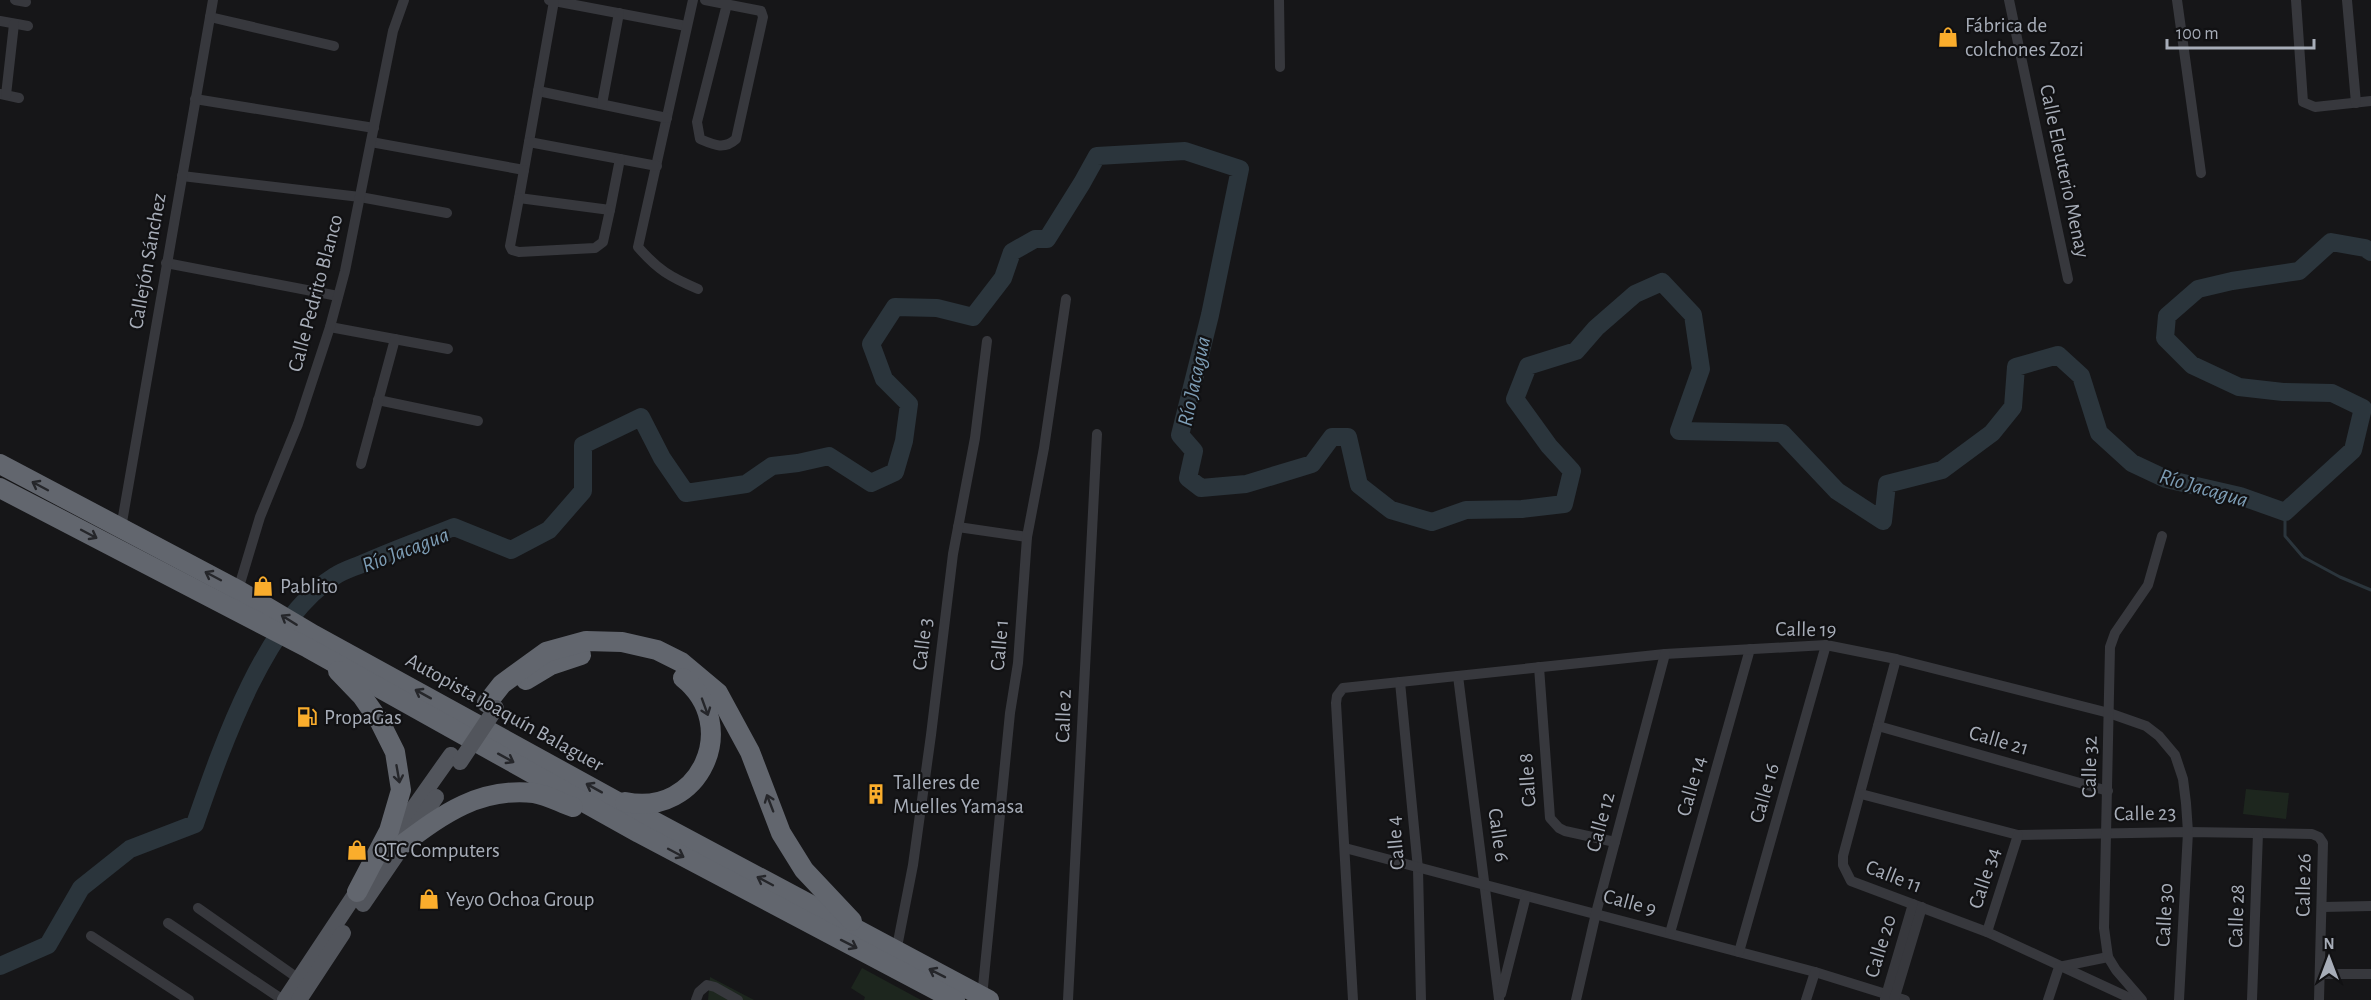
<svg xmlns="http://www.w3.org/2000/svg" width="2371" height="1000" viewBox="0 0 2371 1000" font-family="'Alegreya Sans',sans-serif">
<style>
.green{fill:#1d261e}
.lines{fill:none;stroke-linecap:round;stroke-linejoin:round}
.stream{stroke:#2b353c;stroke-width:3}
.river{stroke:#2b353c;stroke-width:18}
.minor{stroke:#37383d;stroke-width:10}
.primary{stroke:#52555c;stroke-width:16}
.motorway{stroke:#62666e;stroke-width:20}
.primary-bridge{stroke:#52555c;stroke-width:16}
.oneway{stroke:#25262a}
.labels{text-anchor:middle;stroke-width:4.5;stroke-linejoin:round;paint-order:stroke}
.poi-label{font-size:21px;fill:#a7adb8;stroke:#111113;text-anchor:start}
.street-label{font-size:21px;fill:#a7adb8;stroke:#111113}
.water-label{font-size:22px;font-style:italic;fill:#7d9db5;stroke:#111113}
</style>
<rect width="100%" height="100%" fill="#161618"/>
<!-- green -->
<g class="green">
<polygon points="2246,789 2289,793 2286,819 2243,814"/>
<polygon points="862,968 921,1000 864,1000 865,997 851,988"/>
<polygon points="710,977 754,1000 708,1000"/>
</g>
<g class="lines">
<!-- stream -->
<polyline class="stream" points="2285,512 2285,536 2303,557 2340,577 2371,590"/>
<!-- river -->
<path class="river" d="M0 966 48 945 81 888 130 849 195 824C221 749 265 619 335 576 344 570 355 567 364 563 393 550 424 539 454 527L511 550 549 530 583 491V445L641 417 662 458 686 493 746 484 772 466 798 463 829 456 871 483 895 472 904 441 909 404 884 379 871 344 895 307 937 308 973 317 1003 278 1012 252 1035 239H1047L1082 183 1097 156 1185 151 1240 169 1210 315 1180 435 1194 451 1188 478 1201 488 1246 484 1312 464 1332 437H1348L1359 485 1391 510 1432 522 1466 510 1522 509 1564 504 1572 471 1549 446 1515 399 1528 366 1576 351 1596 328 1635 294 1662 282 1693 315 1701 369 1679 431 1782 433 1837 491 1883 521 1887 484 1942 470 1992 433 2013 407 2016 367 2058 355 2081 376 2099 433 2132 463 2166 479 2240 496 2285 512 2353 450 2363 408 2332 393 2283 392 2239 387 2192 365 2165 338 2167 316 2198 289 2232 281 2299 271 2331 242 2365 248 2371 252"/>
<!-- minor -->
<g class="minor">
<polyline points="15,0 26,2"/>
<polyline points="549,0 686,26"/>
<path d="M693 0 638 247C658 270 670 277 698 289"/>
<path d="M705 0 761 11 763 17 736 139C724 150 714 145 700 139L697 122 727 4"/>
<polyline points="1279,0 1280,67"/>
<polyline points="2009,0 2068,279"/>
<polyline points="2177,0 2201,173"/>
<polyline points="2296,0 2303,102 2315,107 2371,101"/>
<polyline points="2347,0 2356,103"/>
<polyline points="210,17 334,46"/>
<polyline points="0,21 28,26"/>
<polyline points="538,91 667,118"/>
<polyline points="0,94 19,98"/>
<polyline points="6,95 14,24"/>
<polyline points="195,99 374,128"/>
<polyline points="602,104 619,13"/>
<polyline points="371,142 524,170 554,1"/>
<polyline points="529,142 657,166"/>
<polyline points="524,170 519,198 610,210 620,159"/>
<polyline points="182,176 360,197 447,213"/>
<polyline points="519,198 510,246 512,250 519,252 595,248 603,242 610,210"/>
<polyline points="166,263 338,296"/>
<polyline points="330,327 448,349"/>
<polyline points="378,400 478,421"/>
<polyline points="361,464 395,339"/>
<polyline points="958,527 1027,537"/>
<polyline points="121,528 213,0"/>
<polyline points="238,590 260,517 298,424 330,327 345,271 393,31 404,0"/>
<polyline points="1896,659 1843,856 1843,865 1851,881 1987,932 2134,1000"/>
<polyline points="1539,667 1550,818 1559,828 1565,831 1615,842"/>
<polyline points="1458,676 1499,999"/>
<polyline points="1400,682 1418,869 1421,1000"/>
<polyline points="1878,726 2108,791"/>
<polyline points="1861,794 2018,835 2188,832 2312,834 2319,837 2323,843 2319,1000"/>
<polyline points="1345,848 1815,972 1905,1000"/>
<polyline points="2323,907 2371,906"/>
<polyline points="198,908 299,979"/>
<polyline points="168,923 283,1000"/>
<polyline points="1987,932 2018,835"/>
<polyline points="1670,933 1750,649"/>
<polyline points="91,936 189,1000"/>
<polyline points="896,952 913,865 931,735 953,554 975,438 987,341"/>
<polyline points="1739,952 1826,645"/>
<polyline points="2320,974 2371,974"/>
<polyline points="1501,994 1526,896"/>
<polyline points="982,997 1010,713 1018,663 1027,537 1044,448 1066,299"/>
<polyline points="1885,999 1913,904"/>
<polyline points="696,1000 699,992 707,985 715,987 738,1000"/>
<polyline points="1068,1000 1097,434"/>
<polyline points="1353,1000 1336,703 1337,696 1343,688 1665,654 1826,645 1896,659 2054,699 2109,713 2146,726 2159,736 2175,755 2183,779 2186,803 2188,832 2179,1000"/>
<polyline points="1576,1000 1596,913 1665,654"/>
<polyline points="1806,1000 1815,972"/>
<polyline points="1894,1000 1922,907"/>
<polyline points="2048,1000 2059,967 2108,957"/>
<polyline points="2142,1000 2116,970 2108,957 2104,928 2110,647 2115,633 2148,585 2162,536"/>
<polyline points="2252,1000 2258,833"/>
</g>
<!-- primary -->
<g class="primary">
<polyline points="388,844 451,755"/>
<polyline points="363,904 436,797"/>
<polyline points="285,1000 364,881"/>
<polyline points="299,1000 343,933"/>
</g>
<!-- motorway -->
<g class="motorway">
<polyline points="0,464 238,590 314,635 616,801 989,1000"/>
<polyline points="0,488 308,648 639,833 955,1000"/>
<polyline points="338,671 362,696 380,722 395,752 401,790 389,831 357,892"/>
<polyline points="526,680 551,665 581,655"/>
<polyline points="487,703 502,684 546,652 586,641 622,642 657,650 681,662 718,693 750,752 781,833 804,870 852,921"/>
<path d="M625 802C700 818 742 725 683 678"/>
<path d="M403 844C443 814 480 787 534 793 547 795 561 803 573 807"/>
</g>
<!-- primary-bridge -->
<polyline class="primary-bridge" points="460,762 496,708"/>
</g>
<!-- one-way arrows -->
<defs><path id="oneway-shaft" d="M-6 0H5M1.5-3L5.5 0L1.5 3" fill="none" stroke-width="1.6" stroke-linecap="round" stroke-linejoin="round" transform="scale(1.5)"/></defs>
<g class="oneway">
<use href="#oneway-shaft" transform="translate(40 486) rotate(-152)"/>
<use href="#oneway-shaft" transform="translate(89 534) rotate(28)"/>
<use href="#oneway-shaft" transform="translate(213 576) rotate(-152)"/>
<use href="#oneway-shaft" transform="translate(289 620) rotate(-148)"/>
<use href="#oneway-shaft" transform="translate(423 694) rotate(-151)"/>
<use href="#oneway-shaft" transform="translate(705 707) rotate(70)"/>
<use href="#oneway-shaft" transform="translate(506 758) rotate(29)"/>
<use href="#oneway-shaft" transform="translate(398 774) rotate(80)"/>
<use href="#oneway-shaft" transform="translate(594 788) rotate(-151)"/>
<use href="#oneway-shaft" transform="translate(770 803) rotate(-111)"/>
<use href="#oneway-shaft" transform="translate(676 853) rotate(28)"/>
<use href="#oneway-shaft" transform="translate(765 881) rotate(-152)"/>
<use href="#oneway-shaft" transform="translate(849 944) rotate(27)"/>
<use href="#oneway-shaft" transform="translate(937 973) rotate(-153)"/>
</g>
<!-- icons -->
<defs>
<g id="shop-bare" transform="scale(1.62)"><path d="M-5-2.5h2.3a2.7 3.5 0 0 1 5.4 0H5L5.5 6h-11ZM-1.5-2.5h3a1.5 2.3 0 0 0-3 0Z" fill="#faad2c" stroke="#111113" stroke-width="2.5" paint-order="stroke"/></g>
<g id="fuel-bare" transform="scale(1.62)"><path d="M-5.5-6h7V0h2V4h1.3V-2.5L3-4.5l.8-.8L6-3V5H2.5V1h-1V6h-7ZM-4.2-4.7v3.2H.2V-4.7Z" fill="#faad2c" stroke="#111113" stroke-width="2.5" paint-order="stroke"/></g>
<g id="building-bare" transform="scale(1.62)"><path d="M-4-6H4V6H1V3H-1V6H-4ZM-2.5-4.3h1.7v1.8h-1.7ZM.8-4.3h1.7v1.8H.8ZM-2.5-1h1.7V.8h-1.7ZM.8-1h1.7V.8H.8Z" fill="#faad2c" stroke="#111113" stroke-width="2.5" paint-order="stroke"/></g>
</defs>
<g fill-rule="evenodd">
<use href="#shop-bare" x="1948" y="37"/>
<use href="#shop-bare" x="263" y="586"/>
<use href="#fuel-bare" x="307" y="717"/>
<use href="#building-bare" x="876" y="794"/>
<use href="#shop-bare" x="357" y="850"/>
<use href="#shop-bare" x="429" y="899"/>
</g>
<g class="labels">
<!-- poi labels -->
<g class="poi-label">
<text x="1965" y="32">Fábrica de<tspan x="1965" dy="24">colchones Zozi</tspan></text>
<text x="280" y="593">Pablito</text>
<text x="324" y="724">PropaGas</text>
<text x="893" y="789">Talleres de<tspan x="893" dy="24">Muelles Yamasa</tspan></text>
<text x="374" y="857">QTC Computers</text>
<text x="446" y="906">Yeyo Ochoa Group</text>
</g>
<!-- street labels -->
<g class="street-label">
<text transform="translate(2065 171) rotate(78)" y="7">Calle Eleuterio Menay</text>
<text transform="translate(147 261) rotate(-80)" y="7">Callejón Sánchez</text>
<text transform="translate(315 293) rotate(-75)" y="7">Calle Pedrito Blanco</text>
<text transform="translate(1806 629) rotate(1)" y="7">Calle 19</text>
<text transform="translate(922 644) rotate(-83)" y="7">Calle 3</text>
<text transform="translate(999 645) rotate(-85)" y="7">Calle 1</text>
<text transform="translate(505 712) rotate(29)" y="7">Autopista Joaquín Balaguer</text>
<text transform="translate(1063 716) rotate(-88)" y="7">Calle 2</text>
<text transform="translate(1999 740) rotate(16)" y="7">Calle 21</text>
<text transform="translate(2089 767) rotate(-89)" y="7">Calle 32</text>
<text transform="translate(1527 780) rotate(-94)" y="7">Calle 8</text>
<text transform="translate(1691 786) rotate(-74)" y="7">Calle 14</text>
<text transform="translate(1764 793) rotate(-74)" y="7">Calle 16</text>
<text transform="translate(2145 813) rotate(-1)" y="7">Calle 23</text>
<text transform="translate(1600 822) rotate(-75)" y="7">Calle 12</text>
<text transform="translate(1499 835) rotate(82)" y="7">Calle 6</text>
<text transform="translate(1395 843) rotate(-95)" y="7">Calle 4</text>
<text transform="translate(1894 876) rotate(21)" y="7">Calle 11</text>
<text transform="translate(1984 878) rotate(-72)" y="7">Calle 34</text>
<text transform="translate(2303 885) rotate(-89)" y="7">Calle 26</text>
<text transform="translate(1630 902) rotate(15)" y="7">Calle 9</text>
<text transform="translate(2164 915) rotate(-87)" y="7">Calle 30</text>
<text transform="translate(2236 916) rotate(-88)" y="7">Calle 28</text>
<text transform="translate(1880 946) rotate(-73)" y="7">Calle 20</text>
</g>
<!-- water labels -->
<g class="water-label">
<text transform="translate(1193 381) rotate(-78)" y="8">Río Jacagua</text>
<text transform="translate(2204 487) rotate(16)" y="8">Río Jacagua</text>
<text transform="translate(405 549) rotate(-21)" y="8">Río Jacagua</text>
</g>
</g>
<!-- north arrow -->
<g transform="translate(2329 958)" stroke="#111113" stroke-width="4.5" paint-order="stroke">
<path d="M0-4.5L10 22L0 15L-10 22Z" fill="#a7adb8"/>
<text y="-9" font-size="16" font-weight="bold" text-anchor="middle" fill="#a7adb8">N</text>
</g>
<!-- scale -->
<path d="M2167 39v9h147v-9" fill="none" stroke="#a7adb8" stroke-width="3"/>
<text x="2176" y="39" font-size="18" fill="#a7adb8" stroke="#111113" stroke-width="4.5" paint-order="stroke">100 m</text>
</svg>
